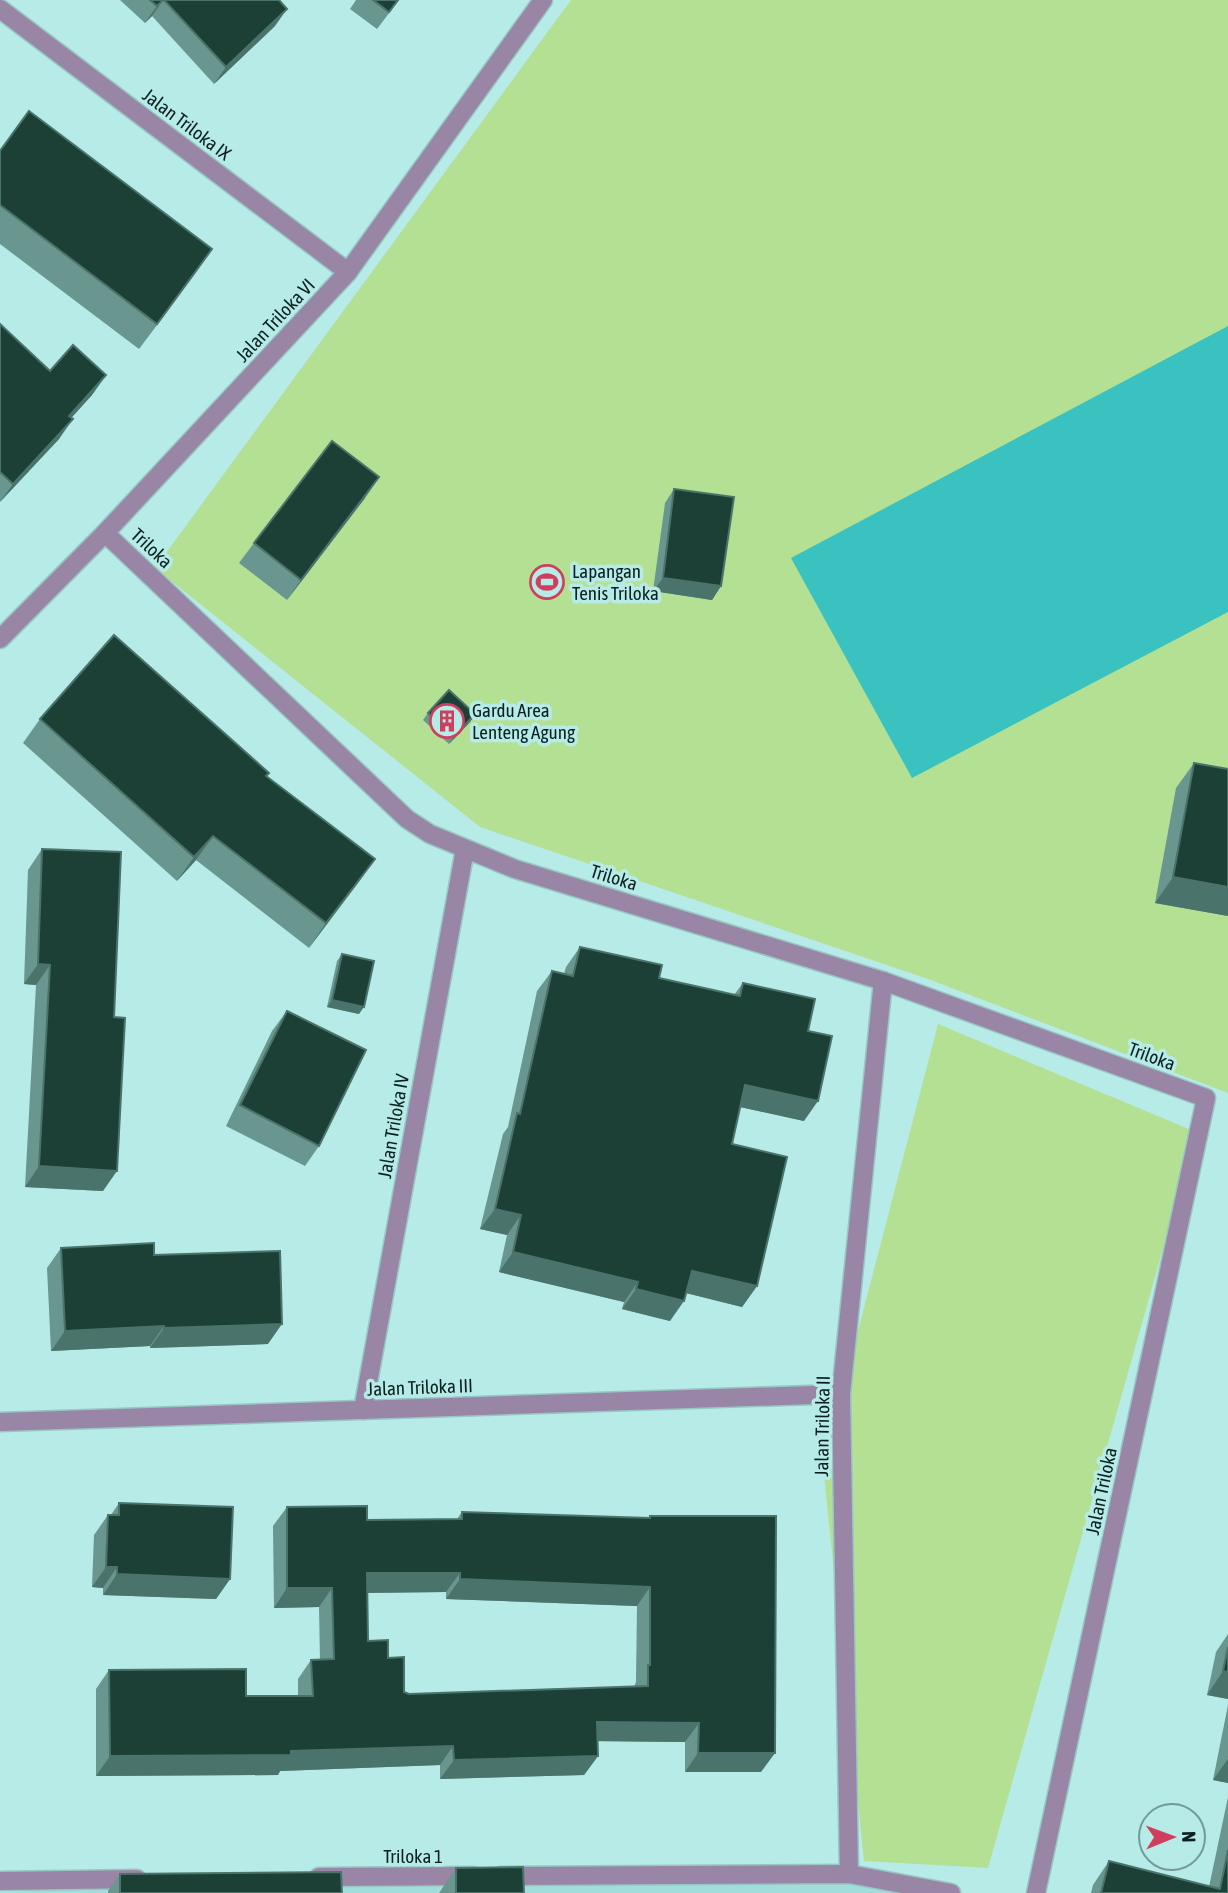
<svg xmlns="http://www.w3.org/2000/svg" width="1228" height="1893" viewBox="0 0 1228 1893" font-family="'Asap Condensed',sans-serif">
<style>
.built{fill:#a1dedb}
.green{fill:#b4e094}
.water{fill:#39c2bf}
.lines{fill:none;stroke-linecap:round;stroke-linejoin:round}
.minor-casing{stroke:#97c6c4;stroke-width:21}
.minor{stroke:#9985a5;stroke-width:18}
.wall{fill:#69968e;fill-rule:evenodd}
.shaded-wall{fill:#4a736b}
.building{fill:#1c4035;stroke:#4a736b;stroke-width:2;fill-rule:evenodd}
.labels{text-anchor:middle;stroke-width:7;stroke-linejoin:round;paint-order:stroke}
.street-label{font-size:19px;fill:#0b201f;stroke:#b6ebe8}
.poi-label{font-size:19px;fill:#0b201f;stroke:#b6ebe8;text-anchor:start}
</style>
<rect width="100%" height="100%" fill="#b6ebe8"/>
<!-- built -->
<polygon class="built" points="900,1882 921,1893 0,1893 115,1886"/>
<!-- green -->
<g class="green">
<polygon points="571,0 1228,0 1228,1093 928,979 480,827 155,568"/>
<polygon points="938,1024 1196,1132 988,1868 864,1861 823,1465"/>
</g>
<!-- water -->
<polygon class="water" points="1228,326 1228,612 912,778 791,558"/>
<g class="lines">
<!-- minor casing -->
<g class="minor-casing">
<g id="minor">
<polyline points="0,9 348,272"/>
<polyline points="105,533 407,819 430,834 515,869 883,981 1206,1098 1036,1893"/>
<polyline points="0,639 105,533 348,272 543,0"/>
<polyline points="363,1410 465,849"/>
<polyline points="0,1422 841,1394"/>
<polyline points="849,1874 841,1394 883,981"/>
<polyline points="501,1876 849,1874 951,1893"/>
<polyline points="319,1877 473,1876"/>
<polyline points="0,1881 137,1879"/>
</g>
</g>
<!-- minor -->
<use href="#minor" class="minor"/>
</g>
<!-- wall -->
<g class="wall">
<polygon points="120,0 279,0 275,26 214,84 152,16 145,23"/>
<polygon points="356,0 399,0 377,29 350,9"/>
<polygon points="0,151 212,249 139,349 0,244"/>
<polygon points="0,324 50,371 106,375 92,395 71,418 59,439 0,502"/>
<polygon points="674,489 721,586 712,600 653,591 665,503"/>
<polygon points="365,498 287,600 239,563 254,543"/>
<polygon points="428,713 475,714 470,722 449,744 423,720"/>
<polygon points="40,719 375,859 309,948 196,860 177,881 23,743"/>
<polygon points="1194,763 1228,916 1155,903 1176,788"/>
<polygon points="42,849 103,1191 25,1187 36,985 24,984 28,870"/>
<polygon points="580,947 659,978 734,995 743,983 808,1031 804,1121 740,1107 732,1144 757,1286 742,1307 686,1293 670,1321 622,1309 624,1302 499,1272 507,1235 480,1229 503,1134 508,1127 537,991 552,971 564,974 566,967"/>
<polygon points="342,954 359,1014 327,1007 337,961"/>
<polygon points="287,1011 319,1146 305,1166 226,1126 272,1031"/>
<polygon points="61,1248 154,1255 268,1344 150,1348 150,1346 51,1351 47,1268"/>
<polygon points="119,1503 230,1579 216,1599 103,1595 103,1588 92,1587 94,1535 108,1515 111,1515"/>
<path d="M287 1507 367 1520 457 1519 462 1512 648 1518 650 1516 761 1772H685V1742L597 1741 598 1756 584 1775 440 1779V1765L280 1771 278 1775 96 1776V1689L109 1670 246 1696H298V1679L311 1660H320L319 1607 274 1608 273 1526ZM446 1592V1599L637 1606 636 1682 634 1687 409 1694 404 1692 388 1658 368 1641 367 1593Z"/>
<polygon points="1228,1634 1228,1699 1207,1695 1216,1652"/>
<polygon points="1228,1705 1228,1783 1213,1780"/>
<polygon points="1228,1797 1228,1893 1091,1893 1093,1885 1109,1861 1209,1887"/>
<polygon points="456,1868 524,1893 439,1893"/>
<polygon points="120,1874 342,1893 108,1893 108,1891"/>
</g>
<!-- shaded-wall -->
<g class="shaded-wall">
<polygon points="163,0 152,16 145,23 157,6"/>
<polygon points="287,9 275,26 214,84 226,67"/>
<polygon points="212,249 194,275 139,349 157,324"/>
<polygon points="106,375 92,395 55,436 69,416"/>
<polygon points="73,419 59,439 0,502 13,484"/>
<polygon points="379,477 365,498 287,600 301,580"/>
<polygon points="663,578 721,586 712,600 653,591"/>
<polygon points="475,714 470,722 449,744 454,737"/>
<polygon points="213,836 196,860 177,881 194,857"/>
<polygon points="375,859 358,883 309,948 326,923"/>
<polygon points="1173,877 1228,887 1228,916 1155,903"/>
<polygon points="38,964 50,965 36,985 24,984"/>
<polygon points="332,1000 364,1007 359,1014 327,1007"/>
<polygon points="745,1085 818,1101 804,1121 731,1105"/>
<polygon points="39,1166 117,1171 103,1191 25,1187"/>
<polygon points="495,1209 521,1215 507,1235 480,1229"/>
<polygon points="513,1252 638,1282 624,1302 499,1272"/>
<polygon points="692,1271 757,1286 742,1307 678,1291"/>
<polygon points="636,1289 684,1301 670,1321 622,1309"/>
<polygon points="282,1324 268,1344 150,1348 164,1328"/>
<polygon points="164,1326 150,1346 51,1351 65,1331"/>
<polygon points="106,1567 117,1567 103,1588 92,1587"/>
<polygon points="367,1573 460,1573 446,1592 354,1593"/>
<polygon points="117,1574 230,1579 216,1599 103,1595"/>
<polygon points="460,1579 650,1587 637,1606 446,1599"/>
<polygon points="287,1588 332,1588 319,1607 274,1608"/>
<polygon points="1223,1671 1228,1672 1228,1699 1207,1695"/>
<polygon points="597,1722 699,1723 685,1742 583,1741"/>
<polygon points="453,1746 440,1765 280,1771 278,1775 96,1776 110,1756"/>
<polygon points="698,1753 775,1753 761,1772 685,1772"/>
<polygon points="598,1756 584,1775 440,1779 454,1760"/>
<polygon points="1228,1759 1228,1783 1213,1780"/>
</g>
<!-- building -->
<g class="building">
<polygon points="150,0 163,0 157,6"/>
<polygon points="164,0 279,0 287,9 226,67"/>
<polygon points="373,0 398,0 389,12"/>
<polygon points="29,111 212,249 157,324 0,205 0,151"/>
<polygon points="0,324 50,371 73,345 106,375 69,416 73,419 13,484 0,472"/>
<polygon points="332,441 379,477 301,580 254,543"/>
<polygon points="674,489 734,497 721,586 663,578"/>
<polygon points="114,635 269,773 266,776 375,859 326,923 213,836 194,857 40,719"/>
<polygon points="449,690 475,714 454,737 428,713"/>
<polygon points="1194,763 1228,769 1228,887 1173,877"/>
<polygon points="42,849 121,852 114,1017 125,1018 117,1171 39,1166 50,965 38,964"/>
<polygon points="580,947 662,965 659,978 740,996 743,983 815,999 808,1031 832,1036 818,1101 745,1085 732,1144 787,1157 757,1286 692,1271 684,1301 636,1289 638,1282 513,1252 521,1215 495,1209 517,1113 520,1114 552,971 573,976"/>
<polygon points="342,954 374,961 364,1007 332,1000"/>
<polygon points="287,1011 366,1050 319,1146 240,1105"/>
<polygon points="154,1243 154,1255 280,1251 282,1324 164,1328 164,1326 65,1331 61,1248"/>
<polygon points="119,1503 233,1507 230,1579 117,1574 117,1567 106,1567 108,1515 119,1515"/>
<path d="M367 1506V1520L462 1519V1512L650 1518V1516H776L775 1753H698L699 1723 597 1722 598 1756 454 1760 453 1746 291 1751V1755L110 1756 109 1670 246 1669V1696H313L311 1660 334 1659 332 1588H287V1507ZM367 1573H460V1579L650 1587V1665H648V1686L409 1694 404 1692V1657L388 1658V1640L368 1641Z"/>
<polygon points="1228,1647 1228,1672 1223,1671"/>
<polygon points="1228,1850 1228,1893 1101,1893 1109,1861 1220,1889"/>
<polygon points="523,1867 524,1893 456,1893 456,1868"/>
<polygon points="341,1872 342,1893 120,1893 120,1874"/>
</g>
<!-- icons -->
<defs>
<g id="stadium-ring" transform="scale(1.75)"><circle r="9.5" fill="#b6ebe8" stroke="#cf3f5d" stroke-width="1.5"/><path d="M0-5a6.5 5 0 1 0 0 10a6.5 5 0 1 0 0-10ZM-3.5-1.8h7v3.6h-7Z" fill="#cf3f5d"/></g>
<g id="building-ring" transform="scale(1.75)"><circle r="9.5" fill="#b6ebe8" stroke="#cf3f5d" stroke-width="1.5"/><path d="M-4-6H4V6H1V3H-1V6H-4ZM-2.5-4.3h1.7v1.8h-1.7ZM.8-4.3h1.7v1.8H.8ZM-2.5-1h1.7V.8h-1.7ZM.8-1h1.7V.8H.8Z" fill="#cf3f5d"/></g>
</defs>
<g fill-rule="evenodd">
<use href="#stadium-ring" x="547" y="582"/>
<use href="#building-ring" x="447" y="721"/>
</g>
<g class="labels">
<!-- street labels -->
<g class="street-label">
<text transform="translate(187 124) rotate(37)" y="7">Jalan Triloka IX</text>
<text transform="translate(275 320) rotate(-47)" y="7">Jalan Triloka VI</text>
<text transform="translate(152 548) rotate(43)" y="7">Triloka</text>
<text transform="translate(614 877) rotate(17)" y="7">Triloka</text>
<text transform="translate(1152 1056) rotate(20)" y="7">Triloka</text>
<text transform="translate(393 1126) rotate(-80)" y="7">Jalan Triloka IV</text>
<text transform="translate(420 1387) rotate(-2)" y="7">Jalan Triloka III</text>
<text transform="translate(822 1426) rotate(-89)" y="7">Jalan Triloka II</text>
<text transform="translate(1101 1491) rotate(-78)" y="7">Jalan Triloka</text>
<text x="413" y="1863">Triloka 1</text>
</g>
<!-- poi labels -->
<g class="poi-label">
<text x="572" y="578">Lapangan<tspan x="572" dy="22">Tenis Triloka</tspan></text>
<text x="472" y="717">Gardu Area<tspan x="472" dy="22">Lenteng Agung</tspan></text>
</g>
</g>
<!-- north arrow -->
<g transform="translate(1172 1837) rotate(89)"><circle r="33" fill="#b6ebe8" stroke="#729a98" stroke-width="2"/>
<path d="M0-5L12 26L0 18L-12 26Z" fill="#cf3f5d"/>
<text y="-10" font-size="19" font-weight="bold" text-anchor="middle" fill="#0b201f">N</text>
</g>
</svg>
